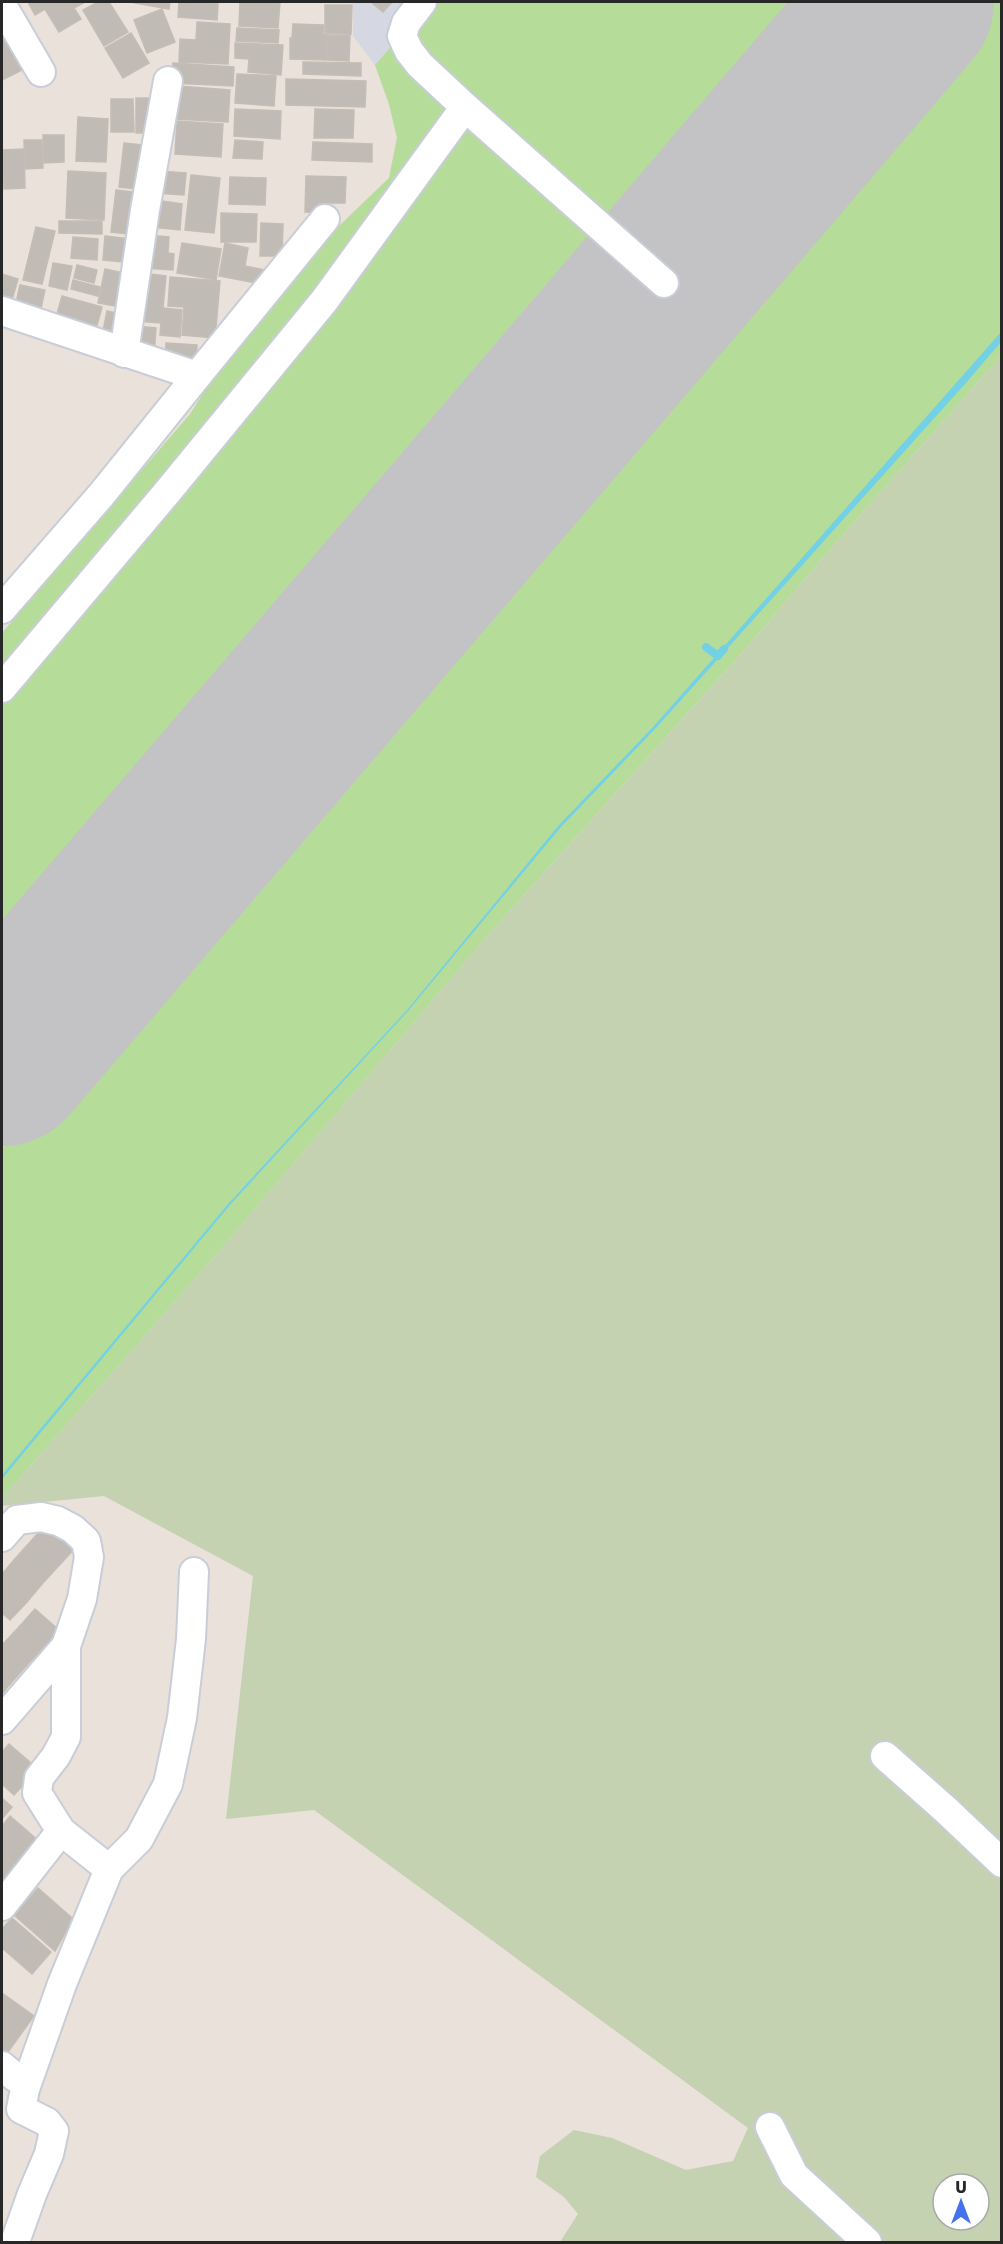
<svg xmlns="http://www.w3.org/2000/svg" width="1003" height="2244" viewBox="0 0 1003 2244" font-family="Rubik,sans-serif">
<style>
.airport{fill:#d5d8e2}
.green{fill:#b6dc99}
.cemetery{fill:#c4d2b2;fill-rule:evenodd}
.water{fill:#73d1e5}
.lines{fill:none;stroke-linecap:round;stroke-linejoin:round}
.stream{stroke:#73d1e5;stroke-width:8}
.runway{stroke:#c3c2c5;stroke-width:178}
.building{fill:#c1bbb6;stroke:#c4bdb4;stroke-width:1.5}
.minor-casing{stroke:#c8cdd8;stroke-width:32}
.minor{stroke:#fff;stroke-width:28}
</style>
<rect width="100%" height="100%" fill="#e9e1da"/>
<!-- airport -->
<polygon class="airport" points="353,2 1001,2 1001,356 496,926 208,1264 2,1498 2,633 190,414 252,317 311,253 389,178 397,137 389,104 375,65 353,36"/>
<!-- green -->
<g class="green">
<polygon points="430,2 826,2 2,966 2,633 190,414 252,317 311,253 389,178 397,138 389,104 375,65"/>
<polygon points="984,2 1001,2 1001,356 826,554 748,646 496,926 208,1264 2,1498 2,1149"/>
</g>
<!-- cemetery -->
<path class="cemetery" d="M1001 356V2242H560L578 2214 564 2197 536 2177 540 2156 574 2130 612 2138 686 2170 733 2161 748 2128 314 1810 226 1819 253 1576 104 1496 2 1506V1498L208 1264 496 926 748 646 826 554ZM943 2184H979V2220H943Z"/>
<!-- water -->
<polygon class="water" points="1001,332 1001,342 965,384 655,729 561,827 408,1011 230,1205 2,1479 2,1475 228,1204 407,1010 559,825 653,727"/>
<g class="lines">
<!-- stream -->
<polyline class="stream" points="706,647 718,656 724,649"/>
<!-- runway -->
<polyline class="runway" points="2,1057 905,2"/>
</g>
<!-- building -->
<g class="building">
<polygon points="28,2 85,2 74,8 81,19 59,32 45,9 35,15"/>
<polygon points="98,2 109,2 128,32 104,46 83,10"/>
<polygon points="130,2 170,2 169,9"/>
<polygon points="179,2 218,3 217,20 178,17"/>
<polygon points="240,2 280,2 278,28 239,26"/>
<polygon points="371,2 392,2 383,12"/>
<polygon points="325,5 352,5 351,34 325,33"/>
<polygon points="162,9 175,42 147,53 134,20"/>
<polygon points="197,22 230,24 228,64 179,62 180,39 196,40"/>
<polygon points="293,24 324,25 323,34 328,35 327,60 290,59 290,38 292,38"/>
<polygon points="237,28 279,30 278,43 236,41"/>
<polygon points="2,29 28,67 2,80"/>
<polygon points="131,33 149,63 123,78 105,48"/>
<polygon points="328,35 350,35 349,61 328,60"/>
<polygon points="235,43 283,45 281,75 248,72 249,59 235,58"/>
<polygon points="303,62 361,63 361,76 303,74"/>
<polygon points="173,63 234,67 233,86 172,83"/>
<polygon points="237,74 276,76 274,106 235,103"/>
<polygon points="286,79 366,81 365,107 286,105"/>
<polygon points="178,86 230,90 228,122 176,119"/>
<rect x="136" y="98" width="20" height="35"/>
<polygon points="111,99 133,99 134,132 111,132"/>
<polygon points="235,109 281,111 280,139 234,136"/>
<polygon points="315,109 354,110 353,138 314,138"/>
<polygon points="78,117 108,119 106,162 76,161"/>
<polygon points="177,121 223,124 221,157 175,154"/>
<polygon points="43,135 64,135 64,162 44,163"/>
<polygon points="24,140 42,140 43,168 25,169"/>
<polygon points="235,140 263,142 262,159 233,158"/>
<polygon points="313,142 372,144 372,162 312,160"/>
<polygon points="124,143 151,146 146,190 119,187"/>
<polygon points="24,149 25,188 4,189 3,150"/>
<polygon points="68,171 106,173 104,220 66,218"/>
<polygon points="158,171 186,173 184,195 156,193"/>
<polygon points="191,175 220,178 214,233 185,230"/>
<polygon points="306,176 346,177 345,203 323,203 323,213 305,212"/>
<polygon points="230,177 266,178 265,205 229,204"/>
<polygon points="116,190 142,193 138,235 111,232"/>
<polygon points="155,200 182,204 180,230 152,227"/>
<polygon points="221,213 257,214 256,242 221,242"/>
<polygon points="59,221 102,221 102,234 59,233"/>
<polygon points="261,223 283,224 282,256 260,256"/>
<polygon points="36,227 55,231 42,284 23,280"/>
<polygon points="146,235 169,237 168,253 174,254 173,270 144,268"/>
<polygon points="105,236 138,240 135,263 103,260"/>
<polygon points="73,237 98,239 97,260 71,258"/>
<polygon points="182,243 221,249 216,280 177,273"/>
<polygon points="225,243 248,248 245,266 269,271 266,285 219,276"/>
<polygon points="53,263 72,266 67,290 49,286"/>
<polygon points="77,265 97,270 94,283 74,278"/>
<polygon points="105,269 133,275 126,308 98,303"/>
<polygon points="141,273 166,276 163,308 182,310 180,337 160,335 161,323 137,321"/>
<polygon points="2,274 18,279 9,310 2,308"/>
<polygon points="170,277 220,281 215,338 182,335 184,307 168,306"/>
<polygon points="73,280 100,287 98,296 71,289"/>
<polygon points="20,285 45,290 39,317 14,312"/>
<polygon points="62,296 102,307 94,336 54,325"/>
<polygon points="107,311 127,315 120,345 101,341"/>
<polygon points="136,326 156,328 154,355 134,353"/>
<polygon points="166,343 197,345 196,364 165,363"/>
<polygon points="48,1522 76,1547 42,1584 14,1560"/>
<polygon points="14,1560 42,1584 27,1602 2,1580 2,1574"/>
<polygon points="2,1580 27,1602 10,1620 2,1613"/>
<polygon points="35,1609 59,1630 43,1648 19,1627"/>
<polygon points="19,1627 43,1648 27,1665 3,1644"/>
<polygon points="3,1644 27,1665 11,1683 2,1675"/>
<polygon points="2,1675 11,1683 2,1694"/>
<polygon points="9,1744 38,1769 14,1795 2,1784 2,1752"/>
<polygon points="2,1798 12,1807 2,1819"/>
<polygon points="10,1816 40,1842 17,1867 2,1853 2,1826"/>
<polygon points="2,1853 17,1867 2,1885"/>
<polygon points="38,1888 73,1919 55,1951 14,1915"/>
<polygon points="12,1918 51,1952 32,1974 2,1948 2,1929"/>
<polygon points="2,1993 34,2016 5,2056 2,2054"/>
</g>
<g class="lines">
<!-- minor casing -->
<g class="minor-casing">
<g id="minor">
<polyline points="422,2 406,23 402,36 409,51 420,65 465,107 664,283"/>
<polyline points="2,5 41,72"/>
<polyline points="2,311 197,376 325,219"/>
<polyline points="124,353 145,210 168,81"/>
<polyline points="2,609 102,494 197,376"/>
<polyline points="2,688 169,490 324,301 465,107"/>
<polyline points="2,1537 17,1520 41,1517 58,1521 73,1529 86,1541 89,1557 82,1599 66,1646 2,1720"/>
<polyline points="66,1646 66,1737 56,1756 39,1778 37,1793 61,1831 109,1869"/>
<polyline points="885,1756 946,1810 1002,1863"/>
<polyline points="2,1906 61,1831"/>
<polyline points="2,2066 15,2077"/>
<polyline points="770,2127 794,2175 867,2242"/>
<polyline points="15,2242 32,2194 49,2154 54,2131 47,2122 21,2109 25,2089 62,1984 109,1869 139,1839 168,1784 182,1718 191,1639 194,1572"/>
</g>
</g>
<!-- minor -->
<use href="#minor" class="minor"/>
</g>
<!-- border -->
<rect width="1003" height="2244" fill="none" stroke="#272727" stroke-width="6"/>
<!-- north arrow -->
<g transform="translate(961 2202)"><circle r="28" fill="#ffffff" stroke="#a9a9a9" stroke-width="1.5"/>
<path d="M0-4.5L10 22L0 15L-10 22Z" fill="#4472ec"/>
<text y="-9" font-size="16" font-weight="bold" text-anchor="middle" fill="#272727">U</text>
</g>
</svg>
